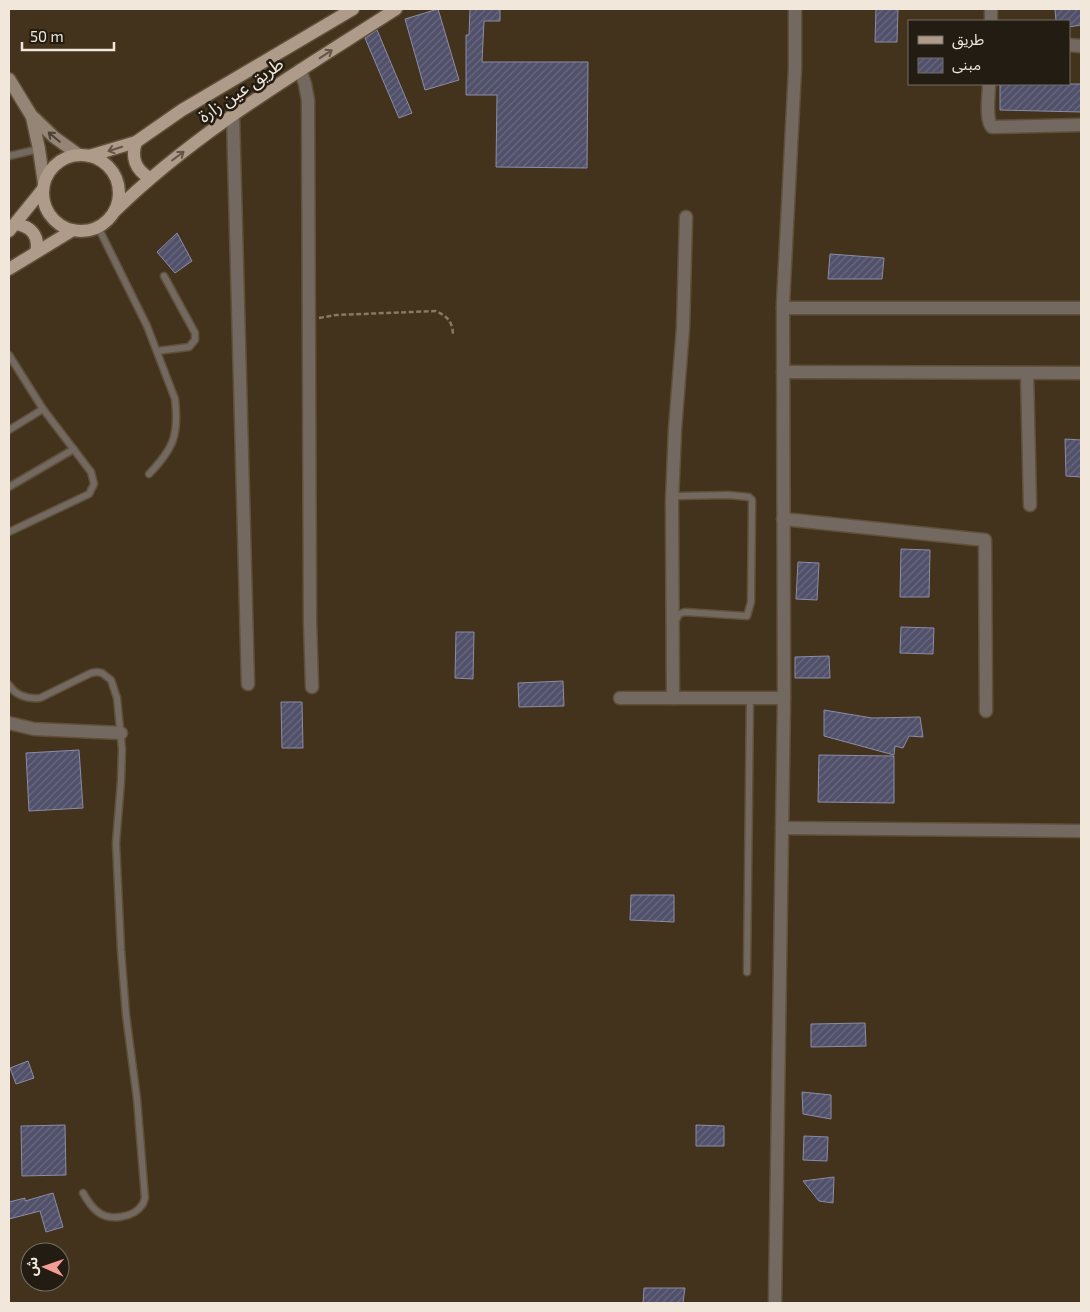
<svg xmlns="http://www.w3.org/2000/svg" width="1090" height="1312" viewBox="0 0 1090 1312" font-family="'Exo 2','Noto Sans Arabic',sans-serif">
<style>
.building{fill:url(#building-hatch);stroke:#8b8ca8}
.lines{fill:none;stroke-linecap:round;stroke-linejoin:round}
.service-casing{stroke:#5f503a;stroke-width:9}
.minor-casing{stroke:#5f503a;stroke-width:15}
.secondary-casing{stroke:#5f503a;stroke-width:15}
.primary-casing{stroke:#5f503a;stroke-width:15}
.path{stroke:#867965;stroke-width:2.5;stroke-dasharray:5 2.5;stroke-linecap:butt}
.service{stroke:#736960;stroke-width:6}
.minor{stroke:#736960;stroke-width:12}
.secondary{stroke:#958577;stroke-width:12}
.primary{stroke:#af9b89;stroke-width:12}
.oneway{stroke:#625548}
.oneway2{stroke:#4b4135}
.labels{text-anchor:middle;stroke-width:5;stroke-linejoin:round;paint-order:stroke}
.street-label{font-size:18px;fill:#f1e7da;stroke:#231c12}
</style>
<defs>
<pattern id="building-hatch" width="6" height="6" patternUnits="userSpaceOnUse" patternTransform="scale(1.25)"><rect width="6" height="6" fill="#50506a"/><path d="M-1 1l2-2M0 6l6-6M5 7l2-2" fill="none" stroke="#6a697f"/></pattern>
</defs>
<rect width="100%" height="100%" fill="#43331c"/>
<!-- building -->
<g class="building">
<polygon points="438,9 459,80 425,90 405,19"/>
<polygon points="470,9 500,9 500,21 484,21 482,62 588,62 587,168 496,167 497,95 466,95 466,35 469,35"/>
<polygon points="876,9 898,9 897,42 875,42"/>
<polygon points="1055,9 1081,9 1081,25 1069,27 1069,21 1056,21"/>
<polygon points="377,30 412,113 399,118 365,38"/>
<polygon points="1000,84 1081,84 1081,112 1000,110"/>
<polygon points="177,233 192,261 175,273 157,252"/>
<polygon points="830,254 884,258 882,279 828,279"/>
<polygon points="1065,439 1081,440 1081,477 1066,476"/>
<polygon points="901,549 930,550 929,597 900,597"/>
<polygon points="798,562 819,563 817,600 796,599"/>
<polygon points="901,627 934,628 933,654 900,653"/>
<polygon points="456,632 474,632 473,679 455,678"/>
<polygon points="829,656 830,678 795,678 795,657"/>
<polygon points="563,681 564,706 519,707 518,683"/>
<polygon points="281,702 302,702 303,748 282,748"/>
<polygon points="824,710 872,718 920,717 923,737 909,736 903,748 895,746 894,755 824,736"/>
<polygon points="79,750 83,808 29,811 26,753"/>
<polygon points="819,755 894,756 894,803 818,802"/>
<polygon points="631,895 674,895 674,922 630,920"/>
<polygon points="865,1023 866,1046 811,1047 811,1024"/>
<polygon points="28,1061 34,1078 16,1084 10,1068"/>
<polygon points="802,1092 831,1095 831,1119 803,1114"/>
<polygon points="65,1125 66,1175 22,1176 21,1126"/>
<polygon points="696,1125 724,1126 724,1146 696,1146"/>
<polygon points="804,1136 828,1137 827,1161 803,1160"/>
<polygon points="834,1177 833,1203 819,1201 803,1181"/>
<polygon points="53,1193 63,1227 46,1232 40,1211 9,1219 9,1202 25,1198 25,1201"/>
<polygon points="644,1288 685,1288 683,1303 643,1303"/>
</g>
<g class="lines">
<!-- service casing -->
<g class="service-casing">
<g id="service">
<polyline points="9,156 39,149"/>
<path d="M98 227 147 326 175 399C179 435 174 448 149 474"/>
<polyline points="157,351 189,347 195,340 195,333 164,276"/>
<polyline points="9,355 43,409 91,472 94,484 89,494 9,532"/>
<polyline points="9,430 43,409"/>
<polyline points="9,487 74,449"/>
<polyline points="672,495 679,496 728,495 749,497 752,500 752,508 751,602 747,616 685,612 679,614 675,622"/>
<path d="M9 685C16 696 27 699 40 698L91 673 97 672 102 673 111 680 117 698 122 749 121 781 116 843 121 950 126 1015 137 1099 145 1198C144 1200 144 1203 142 1205 134 1218 109 1221 98 1212 91 1207 87 1200 83 1193"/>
<polyline points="747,972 750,698"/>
</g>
</g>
<!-- minor casing -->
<g class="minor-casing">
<g id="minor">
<polyline points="991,21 991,9"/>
<polyline points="1069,45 1081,46"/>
<polyline points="300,70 305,84 308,100 310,621 312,687"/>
<path d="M989 84C989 95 985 119 992 127L1081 125"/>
<polyline points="233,116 248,684"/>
<polyline points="783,308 1081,308"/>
<polyline points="783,372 1081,373"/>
<polyline points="1027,373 1030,505"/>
<polyline points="783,519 985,540 986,711"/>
<polyline points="620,698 784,698"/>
<polyline points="673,698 672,501 675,429 683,328 686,217"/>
<polyline points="9,723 34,729 121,733"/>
<polyline points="782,828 1081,831"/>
<polyline points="775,1303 784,698 783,303 795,69 795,9"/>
</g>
</g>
<!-- secondary casing -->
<g class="secondary-casing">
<g id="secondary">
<polyline points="9,79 31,115 54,137 79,155"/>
<polyline points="32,117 39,149 44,184"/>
</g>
</g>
<!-- primary casing -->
<g class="primary-casing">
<g id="primary">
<path d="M136 142C131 157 135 170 150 178"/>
<circle cx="81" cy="193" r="38"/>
<polyline points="89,156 136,142 182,110 353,9"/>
<path d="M115 211C198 130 300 71 396 9"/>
<path d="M15 224C31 226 40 236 36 252"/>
<polyline points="9,231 43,189"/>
<polyline points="9,269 73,230"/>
</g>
</g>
<!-- path -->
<path class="path" d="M319 318 336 315 436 311C448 317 452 321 453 334"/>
<!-- service -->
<use href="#service" class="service"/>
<!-- minor -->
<use href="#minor" class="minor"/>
<!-- secondary -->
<use href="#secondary" class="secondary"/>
<!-- primary -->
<use href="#primary" class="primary"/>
</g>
<!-- one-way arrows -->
<defs><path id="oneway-shaft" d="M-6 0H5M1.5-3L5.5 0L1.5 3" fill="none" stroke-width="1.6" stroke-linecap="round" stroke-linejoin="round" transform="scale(1.25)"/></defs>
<g class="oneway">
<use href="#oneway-shaft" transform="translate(326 54) rotate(-33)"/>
<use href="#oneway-shaft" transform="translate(115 149) rotate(162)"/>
<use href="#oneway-shaft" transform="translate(178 156) rotate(-37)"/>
</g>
<use class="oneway2" href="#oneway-shaft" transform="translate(54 137) rotate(-140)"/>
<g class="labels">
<!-- street labels -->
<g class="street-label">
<text transform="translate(241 90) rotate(-35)" y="6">طريق عين زارة</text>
</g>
</g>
<!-- border -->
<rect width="1090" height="1312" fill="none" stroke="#f1e7da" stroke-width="20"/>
<!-- legend -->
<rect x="908" y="20" width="162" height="65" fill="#231c12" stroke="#756d62"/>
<rect x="918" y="36" width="25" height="8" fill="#af9b89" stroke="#756d62"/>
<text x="952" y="45" font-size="15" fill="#f1e7da">طريق</text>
<rect x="918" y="58" width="25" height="15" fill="url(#building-hatch)" stroke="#756d62"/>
<text x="952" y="70" font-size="15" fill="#f1e7da">مبنى</text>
<!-- north arrow -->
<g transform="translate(45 1267) rotate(272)"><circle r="24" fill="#231c12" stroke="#756d62"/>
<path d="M0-4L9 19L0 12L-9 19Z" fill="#f59c94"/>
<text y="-8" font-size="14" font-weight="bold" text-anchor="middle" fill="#f1e7da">ش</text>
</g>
<!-- scale -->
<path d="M22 42v8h92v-8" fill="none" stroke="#f1e7da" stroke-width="2.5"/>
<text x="30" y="42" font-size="15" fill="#f1e7da" stroke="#231c12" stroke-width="4" paint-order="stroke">50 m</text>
</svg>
